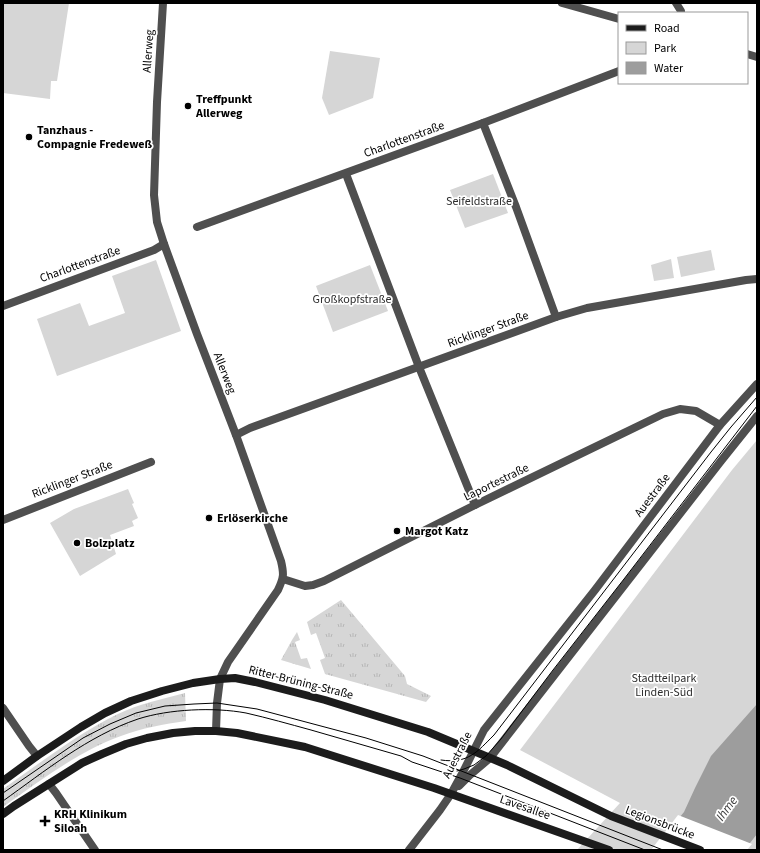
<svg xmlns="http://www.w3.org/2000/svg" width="760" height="853" viewBox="0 0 760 853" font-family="'Source Sans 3',sans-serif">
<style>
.grass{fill:url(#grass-tufts)}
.green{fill:#d6d6d6}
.water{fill:#9d9d9d}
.pier{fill:#fff}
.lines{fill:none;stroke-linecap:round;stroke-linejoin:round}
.minor{stroke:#4f4f4f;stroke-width:8}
.tertiary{stroke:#4f4f4f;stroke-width:8}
.secondary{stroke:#1c1c1c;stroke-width:8}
.tram{stroke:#000;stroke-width:1}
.poi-dot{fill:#000;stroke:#fff;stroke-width:1.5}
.labels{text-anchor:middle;stroke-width:3.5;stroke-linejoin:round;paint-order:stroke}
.street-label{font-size:12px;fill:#000;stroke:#fff}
.poi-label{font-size:12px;font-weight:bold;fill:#000;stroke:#fff;text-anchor:start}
.park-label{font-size:12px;fill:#2d2d2d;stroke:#fff}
.water-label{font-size:13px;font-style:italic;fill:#3e3e3e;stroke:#fff}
</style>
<defs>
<pattern id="grass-tufts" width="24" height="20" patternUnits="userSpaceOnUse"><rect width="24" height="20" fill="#d6d6d6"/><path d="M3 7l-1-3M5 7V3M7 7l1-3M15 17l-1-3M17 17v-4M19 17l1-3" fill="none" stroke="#b6b6b6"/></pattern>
</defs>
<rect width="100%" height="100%" fill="#fff"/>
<!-- grass -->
<g class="grass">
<polygon points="341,600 405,676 407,684 431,696 426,702 325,674 320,660 325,658 316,633 311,635 307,622"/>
<polygon points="297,632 300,640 295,642 301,659 307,658 311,669 281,660 292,640"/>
<path d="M185 693 186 721C164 724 142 728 121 736 77 752 40 781 3 807V789C40 763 77 734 118 714 139 704 162 699 185 693Z"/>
</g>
<!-- green -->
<g class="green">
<polygon points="3,3 69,3 57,81 51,81 50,99 3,93"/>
<polygon points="330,51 380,58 373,98 329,115 322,98"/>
<polygon points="493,174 508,213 465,228 450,190"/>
<polygon points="711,250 715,270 681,277 677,257"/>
<polygon points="671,259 674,278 654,281 651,265"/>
<polygon points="156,260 181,331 57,376 37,319 80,303 89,326 125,313 112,276"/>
<polygon points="370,265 388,311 333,332 316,286"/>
<polygon points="757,440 757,850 577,850 620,803 520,750 732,470"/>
<polygon points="128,489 134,503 132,504 138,518 132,521 134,526 110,535 116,554 80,576 50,523 74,509"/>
</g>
<!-- water -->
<polygon class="water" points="757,704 757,834 750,843 653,850 684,812 695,788 711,756"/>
<!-- pier -->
<polygon class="pier" points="678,815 752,844 747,850 651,850"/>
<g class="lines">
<!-- minor -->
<g class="minor">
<polyline points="676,3 681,11 681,13"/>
<polyline points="483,123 516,207 556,317"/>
<polyline points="346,174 419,367 475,505"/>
<polyline points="197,227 483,123 619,71"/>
<polyline points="3,306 154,250 164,244"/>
<polyline points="236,435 250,428 556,317 587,308 746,280 757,279"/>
<polyline points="3,520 151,462"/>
<polyline points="283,579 305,586 313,585 324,581 475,505 663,414 680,409 696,411 720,425"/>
<polyline points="3,708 29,746 37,756"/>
<polyline points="49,784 56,793 95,850"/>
<polyline points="459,786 470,775 490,758 721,461 757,416"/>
<polyline points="409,850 440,810 451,794 463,772 484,730 595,590 720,425 757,384"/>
</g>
<!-- tertiary -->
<g class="tertiary">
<path d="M163 3 157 102 154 195 157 222 164 244 197 334 236 435 281 561C284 574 284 577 278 590L228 662 220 679 217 703 216 731"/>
<polyline points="562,3 619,19"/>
<polyline points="747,54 757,57"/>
</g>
<!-- secondary -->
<g class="secondary">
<polyline points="3,781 37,756 81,727 105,713 131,701 162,691 193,683 220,679 235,678 255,682 325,700 428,732 507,765 611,816 700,850"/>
<polyline points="3,814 14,806 82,763 102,754 126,744 147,738 173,733 195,731 216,731 237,733 305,747 434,788 609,850"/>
</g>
<!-- tram -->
<g class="tram">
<path d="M441 760C468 764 477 752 494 735L711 452 731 427 757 397"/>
<polyline points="457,771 464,769 474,765 486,756 501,739 553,670 624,579 757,406"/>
<polyline points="3,793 83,738 110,724 136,713 165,706 194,704 217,703 257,709 366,738 423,756 663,850"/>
<path d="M3 801C45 771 88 736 138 719 169 709 214 707 246 713 268 718 289 724 311 730 341 739 371 747 401 756L412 762 460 778 645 850"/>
</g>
</g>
<!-- markers -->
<g class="poi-dot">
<circle cx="188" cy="106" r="4"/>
<circle cx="29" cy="137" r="4"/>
<circle cx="209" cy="518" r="4"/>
<circle cx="397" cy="531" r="4"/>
<circle cx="77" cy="543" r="4"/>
<path d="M43 815h4v4h4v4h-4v4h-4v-4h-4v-4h4z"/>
</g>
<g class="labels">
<!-- street labels -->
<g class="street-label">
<text transform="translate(148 51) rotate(-86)" y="4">Allerweg</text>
<text transform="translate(404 139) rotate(-20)" y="4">Charlottenstraße</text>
<text transform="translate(80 264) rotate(-20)" y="4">Charlottenstraße</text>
<text transform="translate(488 329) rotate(-20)" y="4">Ricklinger Straße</text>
<text transform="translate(225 373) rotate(69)" y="4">Allerweg</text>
<text transform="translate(72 479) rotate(-21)" y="4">Ricklinger Straße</text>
<text transform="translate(496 482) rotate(-26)" y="4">Laportestraße</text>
<text transform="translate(652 495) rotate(-53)" y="4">Auestraße</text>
<text transform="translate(301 682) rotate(14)" y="4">Ritter-Brüning-Straße</text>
<text transform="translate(457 755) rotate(-63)" y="4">Auestraße</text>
<text transform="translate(525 807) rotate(19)" y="4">Lavesallee</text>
<text transform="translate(660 822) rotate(21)" y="4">Legionsbrücke</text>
</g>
<!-- poi labels -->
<g class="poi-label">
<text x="196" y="103">Treffpunkt<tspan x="196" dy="14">Allerweg</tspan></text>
<text x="37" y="134">Tanzhaus -<tspan x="37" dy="14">Compagnie Fredeweß</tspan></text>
<text x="217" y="522">Erlöserkirche</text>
<text x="405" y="535">Margot Katz</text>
<text x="85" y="547">Bolzplatz</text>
<text x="54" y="818">KRH Klinikum<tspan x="54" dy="14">Siloah</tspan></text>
</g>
<!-- park labels -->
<g class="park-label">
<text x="479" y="205">Seifeldstraße</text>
<text x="352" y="303">Großkopfstraße</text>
<text x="664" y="682">Stadtteilpark<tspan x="664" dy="14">Linden-Süd</tspan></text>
</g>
<!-- water labels -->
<g class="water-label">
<text transform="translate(726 808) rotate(-54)" y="5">Ihme</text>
</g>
</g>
<!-- border -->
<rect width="760" height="853" fill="none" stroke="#000000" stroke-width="8"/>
<!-- legend -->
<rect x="618" y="12" width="130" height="72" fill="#ffffff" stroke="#999999"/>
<rect x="626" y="25" width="20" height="6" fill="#1c1c1c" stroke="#999999"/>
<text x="654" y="32" font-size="12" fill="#000000">Road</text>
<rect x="626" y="42" width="20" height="12" fill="#d6d6d6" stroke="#999999"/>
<text x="654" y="52" font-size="12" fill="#000000">Park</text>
<rect x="626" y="62" width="20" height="12" fill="#9d9d9d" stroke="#999999"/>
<text x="654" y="72" font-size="12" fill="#000000">Water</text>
</svg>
